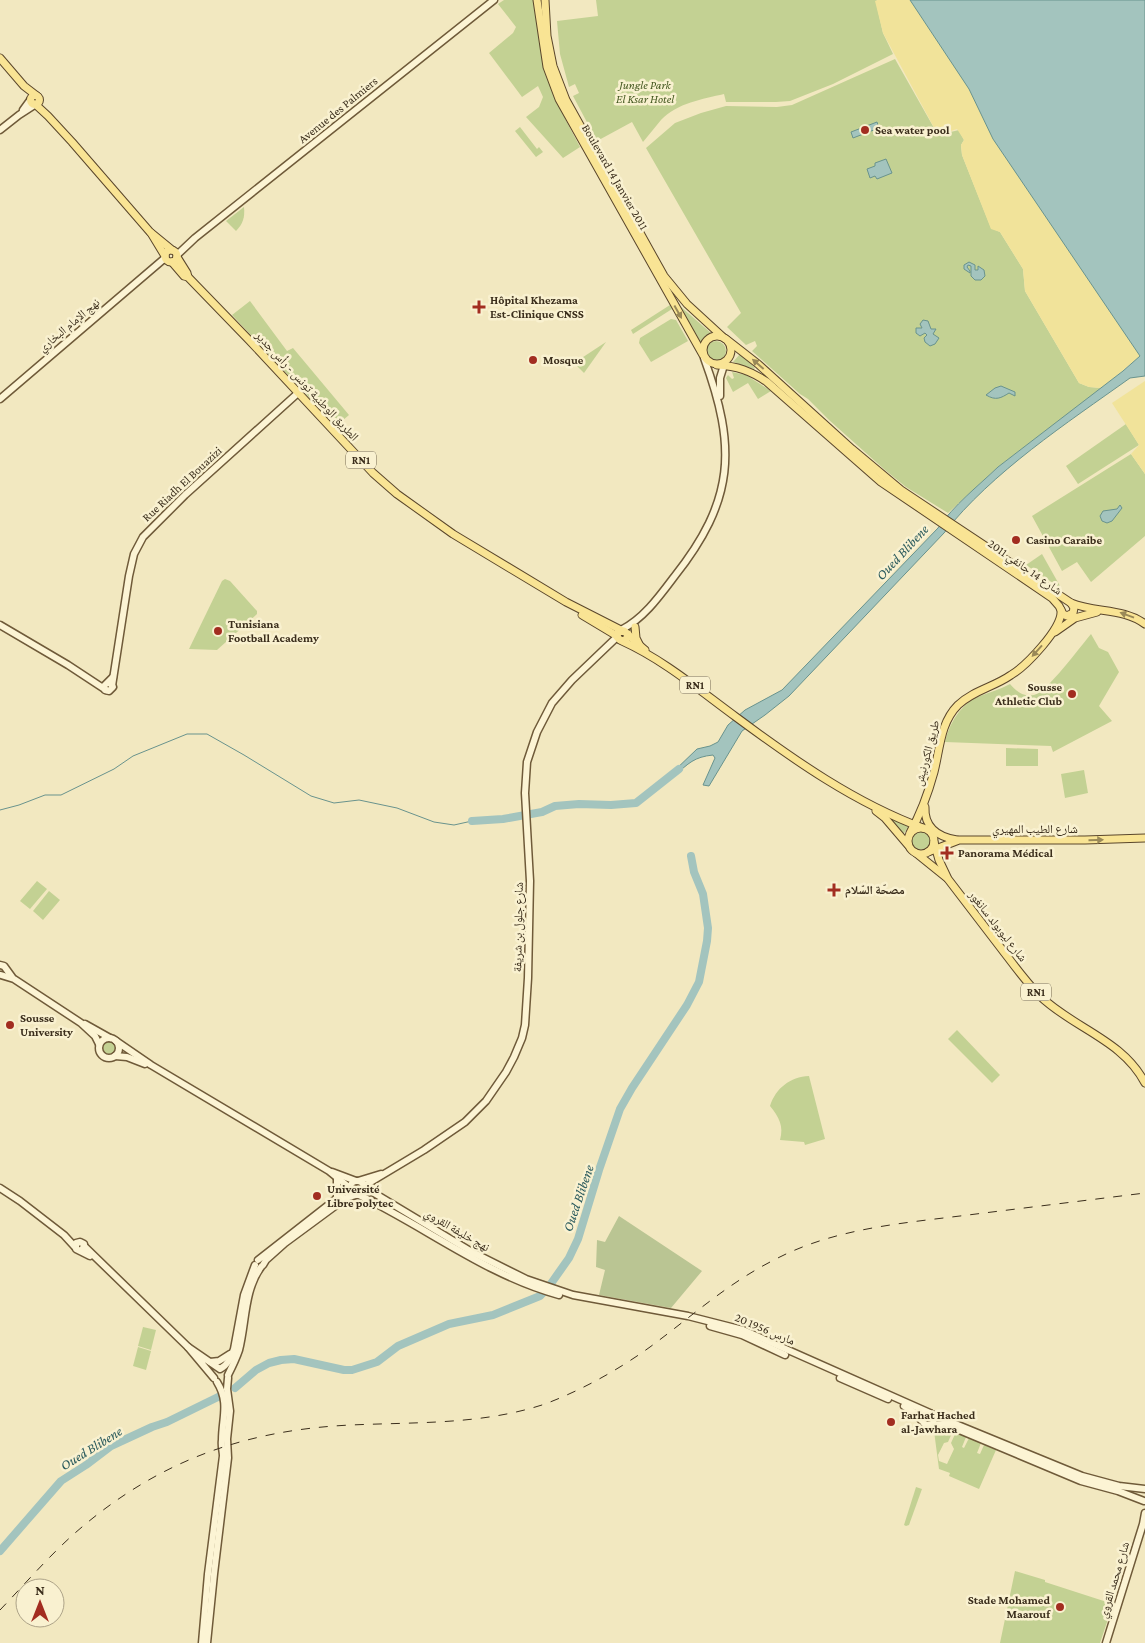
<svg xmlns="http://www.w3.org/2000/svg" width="1145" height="1643" viewBox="0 0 1145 1643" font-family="'Crimson Pro','Noto Naskh Arabic',serif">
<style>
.green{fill:#c3d193}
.sand{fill:#f1e39a}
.cemetery{fill:#bac593}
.water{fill:#a3c4be;stroke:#69938d}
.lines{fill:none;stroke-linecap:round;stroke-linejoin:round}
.stream{stroke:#69938d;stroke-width:1}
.river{stroke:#a3c4be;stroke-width:8}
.secondary-casing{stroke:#6f5a39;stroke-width:9}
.primary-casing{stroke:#5a462b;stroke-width:9}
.secondary{stroke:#fcf4d4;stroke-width:6}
.primary{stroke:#f9e494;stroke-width:7}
.rail{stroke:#3b2e1c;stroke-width:1;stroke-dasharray:9 9;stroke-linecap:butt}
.oneway{fill:#9a8958}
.poi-dot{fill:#a22d20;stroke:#f9f1d0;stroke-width:2}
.labels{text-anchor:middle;stroke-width:5;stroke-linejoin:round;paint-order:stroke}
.shield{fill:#f9f1d0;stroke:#746852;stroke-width:1}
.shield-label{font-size:11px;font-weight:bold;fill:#3b2e1c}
.park-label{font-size:12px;font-style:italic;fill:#455921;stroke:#f9f1d0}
.street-label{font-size:12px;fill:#3b2e1c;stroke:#f9f1d0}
.poi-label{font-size:12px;font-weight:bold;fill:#3b2e1c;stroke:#f9f1d0;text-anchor:start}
.water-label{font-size:14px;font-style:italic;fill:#2a5a5c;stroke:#f9f1d0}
</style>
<rect width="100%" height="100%" fill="#f2e8c0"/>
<!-- green -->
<g class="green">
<path d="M504 0H534C538 26 540 52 547 76 555 101 568 124 580 147L563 158 526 117 539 107 543 97 538 86 522 97 489 53 513 33 516 27 498 4Z"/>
<path d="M596 0H877L876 2 883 33 893 54 833 84 790 101 776 102H726L724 94C703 99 677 103 661 120 655 127 649 135 643 142L632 122 597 141 573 96 579 93 575 84 569 87 560 54 557 21 598 16Z"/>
<polygon points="895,59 938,135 959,130 964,140 961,145 962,155 991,228 1000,232 1023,269 1025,291 1079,383 1089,387 1102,388 998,467 948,513 906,487 885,470 829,420 808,399 800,394 752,351 757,346 755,341 746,345 727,327 741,313 646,148 675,123 701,113 726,106 777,107 792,105"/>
<polygon points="520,127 537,149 539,147 543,152 536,157 515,131"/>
<path d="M244 207C245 217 243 224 236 231L226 221Z"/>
<polygon points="250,301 287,351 293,348 349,415 336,426 232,315"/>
<polygon points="670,305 672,309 633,334 631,330"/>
<polygon points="680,306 712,334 705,337 701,343"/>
<polygon points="671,319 676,320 688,341 651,362 639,343 640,338"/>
<circle cx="716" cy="351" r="10"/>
<polygon points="606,342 584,373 574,363"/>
<polygon points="740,354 755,368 754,369 733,362"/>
<polygon points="732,372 746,375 771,391 758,399 748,383 733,392 726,378 728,375 732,379 734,378"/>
<polygon points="1126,424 1139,445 1078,484 1066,466"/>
<polygon points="1131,454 1145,474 1145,536 1091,582 1077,562 1062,571 1032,516"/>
<polygon points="1042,554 1060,586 1059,587 1026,565"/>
<polygon points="225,579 230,581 257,611 257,614 217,650 189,649 222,581"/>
<path d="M1091 634 1099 648 1108 652 1119 672 1099 706 1112 721 1053 752 1051 746 945 742C949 724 961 703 980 696 990 692 1001 689 1010 684 1017 692 1023 697 1034 695 1047 692 1080 647 1091 634Z"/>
<polygon points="1006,748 1038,749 1038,766 1006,766"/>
<polygon points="1084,770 1088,793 1065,798 1061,774"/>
<polygon points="886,816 909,825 903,835"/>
<circle cx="921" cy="841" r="9"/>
<polygon points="37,881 47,889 30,909 20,901"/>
<polygon points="49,891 60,900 43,920 33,911"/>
<polygon points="957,1030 1000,1075 992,1083 948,1039"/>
<circle cx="109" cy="1048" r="6"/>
<path d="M809 1076 825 1139 805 1145 804 1142 780 1140C784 1126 779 1117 770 1106 776 1088 790 1077 809 1076Z"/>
<polygon points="143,1327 156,1330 151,1350 138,1346"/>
<polygon points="138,1347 151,1351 146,1370 133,1366"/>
<polygon points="944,1427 953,1431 948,1442 944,1443 938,1455 939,1461 947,1464 954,1449 951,1443 956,1432 966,1437 962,1447 964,1448 969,1438 981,1443 977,1453 980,1454 984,1445 996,1450 979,1489 949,1476 950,1473 939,1469 934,1431"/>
<polygon points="916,1487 922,1489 909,1525 906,1526 904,1525"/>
<polygon points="1015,1571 1045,1580 1045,1582 1113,1604 1100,1643 1000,1643"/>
</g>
<!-- sand -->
<g class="sand">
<polygon points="878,0 910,0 969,89 993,139 1140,356 1102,388 1089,387 1079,383 1025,291 1023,269 1000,232 991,229 962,155 961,145 964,140 957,129 938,135 883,33 875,1"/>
<polygon points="1145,381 1145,474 1131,454 1139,445 1112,403"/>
</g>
<!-- cemetery -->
<polygon class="cemetery" points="619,1216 702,1271 671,1308 599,1295 605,1270 596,1267 597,1240 605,1242"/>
<!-- water -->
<g class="water">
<path d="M910 0H1145V376L1130 378C1067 423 992 472 944 533L789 696 765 715 742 731 709 786 703 785 715 758 713 755C694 757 689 763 674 776L672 773 697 749 710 746 718 742 728 725 745 710 782 690 938 528C954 505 977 487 998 467L1123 371 1140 356 993 139 969 89Z"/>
<polygon points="877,122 879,128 853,138 851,132"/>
<polygon points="886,159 892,173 877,179 875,176 870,178 867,169 875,166 875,163"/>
<polygon points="969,262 975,265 975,270 978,270 978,266 984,270 985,276 981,280 975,280 971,276 971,266 968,265 967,267 970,271 970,273 964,269 964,265"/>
<polygon points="923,320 928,321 931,329 936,329 933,334 939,338 935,344 930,346 925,342 924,338 927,335 925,333 920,336 916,333 916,328 922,328 920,324"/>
<path d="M1001 386 1015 392V396L1009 393C1001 398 996 401 986 395L995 388Z"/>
<polygon points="1120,505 1122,508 1112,521 1107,523 1102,521 1100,516 1103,511 1117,509"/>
</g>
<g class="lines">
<!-- stream -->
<polyline class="stream" points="0,810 19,805 45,795 61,795 114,769 133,756 187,734 207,734 244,755 311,796 334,803 359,800 397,808 434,822 454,825 472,821"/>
<!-- river -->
<g class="river">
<polyline points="472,821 503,819 542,812 555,806 579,804 611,805 636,803 679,769"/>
<polyline points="235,1388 256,1370 269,1363 281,1360 294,1359 344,1370 352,1370 377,1362 398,1346 449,1324 493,1315 540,1296 550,1285 569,1258 578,1239 599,1170 620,1109 632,1088 687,1005 699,982 707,941 708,928 703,894 694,872 691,856"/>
<polyline points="0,1551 61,1481 86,1465 111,1446 152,1427 167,1422 218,1397"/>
</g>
<!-- secondary casing -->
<g class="secondary-casing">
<g id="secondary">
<polyline points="23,110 31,99"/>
<polyline points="0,130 19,115 36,104"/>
<polyline points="177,255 195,238 494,0"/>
<polyline points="720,396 720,378 725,362"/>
<polyline points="0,399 165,258"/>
<polyline points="0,625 68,665 106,690"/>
<path d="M621 630C643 619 659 597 674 577 735 500 737 448 704 358"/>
<polyline points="108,683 111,684 113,687 109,691 105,690 104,686 113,677"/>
<polyline points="112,686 129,576 134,554 143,537 185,495 298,393"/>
<polyline points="0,965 4,966 12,977"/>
<polyline points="1,975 14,979 81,1023 95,1036 99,1044"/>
<polyline points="85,1024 110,1038"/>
<circle cx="109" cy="1048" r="10"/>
<polyline points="116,1041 151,1065 329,1171 350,1188 258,1260"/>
<polyline points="115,1056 127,1057 145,1064"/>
<polyline points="332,1172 356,1181"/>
<circle cx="357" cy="1188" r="7"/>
<polyline points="358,1181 381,1174"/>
<polyline points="364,1186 424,1150 465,1122 486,1101 506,1072 514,1057 522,1038 525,1025 528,978 530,881 525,793 527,762 537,732 552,703 572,680 617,637"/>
<polyline points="364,1187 472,1252 526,1279 573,1295 688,1316 743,1330 930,1413"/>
<polyline points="0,1188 20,1201 64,1235 75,1247"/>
<path d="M359 1195C426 1227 486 1275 559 1295"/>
<polyline points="337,1198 337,1179"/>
<polyline points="84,1246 188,1347"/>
<polyline points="80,1251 84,1247 84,1244 80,1242 76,1243 76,1249 90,1256"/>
<polyline points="263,1265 266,1260 285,1243 346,1198 356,1195"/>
<polyline points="710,1326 742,1335 785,1355"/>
<polyline points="210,1362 219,1361 230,1354"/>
<path d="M228 1375C232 1367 236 1359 239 1350 246 1323 244 1290 261 1267"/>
<path d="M214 1378 188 1347 220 1369C228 1365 231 1357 234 1349L244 1295 255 1265"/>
<polyline points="840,1378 888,1399"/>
<polyline points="904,1406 917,1414 921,1420"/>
<circle cx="928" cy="1419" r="6"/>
<polyline points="931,1414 1082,1476 1119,1486 1145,1489"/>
<polyline points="931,1425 945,1424 1081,1481 1118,1491 1144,1501"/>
<path d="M202 1643 208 1574 223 1456C223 1451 221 1446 222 1440 222 1418 230 1403 217 1382"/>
<polyline points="207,1643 214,1574 228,1458 227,1439 230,1411 227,1389 228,1378"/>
<polyline points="1106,1643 1143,1524 1145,1513"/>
</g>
</g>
<!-- primary casing -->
<g class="primary-casing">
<g id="primary">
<polyline points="537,0 547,67 559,99 703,355"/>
<polyline points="545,0 547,36 553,66 566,100 664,276 687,304 724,338"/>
<polyline points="0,58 24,86 37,96"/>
<circle cx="35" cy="100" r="4.5"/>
<polyline points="35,104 48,116 72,142 150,232 172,250"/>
<polyline points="151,233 165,256"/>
<circle cx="171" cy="256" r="6"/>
<polyline points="177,257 187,273 188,277"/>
<polyline points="172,262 184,276 188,277 249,340 373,473 397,494 453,534 566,602 621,630"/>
<circle cx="717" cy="350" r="14"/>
<path d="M726 339 758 364 852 449 901 490 1071 603C1096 613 1123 608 1145 624"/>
<path d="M717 365C737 366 751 371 767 382L881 482 1052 598 1059 606 1063 614 1067 616 1073 613 1074 608 1071 603"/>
<polyline points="582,615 617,636"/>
<polyline points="635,627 636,638 639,644"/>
<polyline points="1055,632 1075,618 1097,612"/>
<path d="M628 634 627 638 624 641 620 640 617 637 618 632 624 631C631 637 638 644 645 650"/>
<path d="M622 641C664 660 699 690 736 717 794 760 855 803 923 828"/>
<path d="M925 807C924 827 938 837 957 840"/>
<polyline points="876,811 885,818 908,845"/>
<circle cx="921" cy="841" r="13"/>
<path d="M910 833C921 813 928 794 934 772 940 749 940 723 958 705 974 690 994 687 1011 675 1026 666 1063 628 1061 610"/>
<path d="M934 842 939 860 948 879C964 900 980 921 997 943 1011 961 1024 980 1040 996 1073 1028 1123 1040 1145 1083"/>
<polyline points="928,852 959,840 1085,840 1145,838"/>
<polyline points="916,853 947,878"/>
</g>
</g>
<!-- secondary -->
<use href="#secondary" class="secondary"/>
<!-- primary -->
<use href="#primary" class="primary"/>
<!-- rail -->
<path class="rail" d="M0 1610C24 1585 48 1557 75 1533 156 1462 243 1430 351 1425 416 1422 482 1425 545 1404 582 1390 618 1370 650 1347 691 1317 728 1283 774 1260 836 1227 907 1223 976 1214 1032 1207 1089 1200 1145 1193"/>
</g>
<!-- one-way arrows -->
<defs><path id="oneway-solid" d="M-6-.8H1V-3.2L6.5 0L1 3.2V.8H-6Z" transform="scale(1.25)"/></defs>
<g class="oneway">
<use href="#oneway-solid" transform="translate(678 312) rotate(61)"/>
<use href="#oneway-solid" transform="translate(758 364) rotate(-139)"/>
<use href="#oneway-solid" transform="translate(1127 615) rotate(-160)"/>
<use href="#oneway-solid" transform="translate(1037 651) rotate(132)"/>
<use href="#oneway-solid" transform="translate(1096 840) rotate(-1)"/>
</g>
<!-- markers -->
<g class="poi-dot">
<circle cx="865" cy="130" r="5"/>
<path d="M476.5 299.5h5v5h5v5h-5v5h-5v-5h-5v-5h5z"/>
<circle cx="533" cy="360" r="5"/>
<circle cx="1016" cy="540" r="5"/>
<circle cx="218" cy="631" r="5"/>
<circle cx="1072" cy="694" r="5"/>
<path d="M944.5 845.5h5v5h5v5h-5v5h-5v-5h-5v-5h5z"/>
<path d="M831.5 882.5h5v5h5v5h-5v5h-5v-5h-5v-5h5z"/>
<circle cx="10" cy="1025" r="5"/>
<circle cx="317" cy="1196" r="5"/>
<circle cx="891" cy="1422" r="5"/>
<circle cx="1060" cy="1607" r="5"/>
</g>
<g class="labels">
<!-- shield labels -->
<g class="shield">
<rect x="346" y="451.5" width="30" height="17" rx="4"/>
<rect x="680" y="676.5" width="30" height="17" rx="4"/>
<rect x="1021" y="983.5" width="30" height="17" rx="4"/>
</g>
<g class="shield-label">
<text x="361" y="464">RN1</text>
<text x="695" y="689">RN1</text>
<text x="1036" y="996">RN1</text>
</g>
<!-- park labels -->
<g class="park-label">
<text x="645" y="89">Jungle Park<tspan x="645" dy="14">El Ksar Hotel</tspan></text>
</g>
<!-- street labels -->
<g class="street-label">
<text transform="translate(338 110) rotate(-39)" y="4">Avenue des Palmiers</text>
<text transform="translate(615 177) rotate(60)" y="4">Boulevard 14 Janvier 2011</text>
<text transform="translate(69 325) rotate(-40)" y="4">نهج الإمام البخاري</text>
<text transform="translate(307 386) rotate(47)" y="4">الطريق الوطنية تونس - رأس جدير</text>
<text transform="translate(182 484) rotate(-43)" y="4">Rue Riadh El Bouazizi</text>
<text transform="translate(1025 567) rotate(35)" y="4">شارع 14 جانفي 2011</text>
<text transform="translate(927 753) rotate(-75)" y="4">طريق الكورنيش</text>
<text x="1035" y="833">شارع الطيب المهيري</text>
<text transform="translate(998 926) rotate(52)" y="4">شارع ليوبولد سانغور</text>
<text transform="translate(518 927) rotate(-89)" y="4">شارع جلول بن شريفة</text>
<text transform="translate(457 1230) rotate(30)" y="4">نهج خليفة القروي</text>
<text transform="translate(765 1329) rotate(23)" y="4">20 مارس 1956</text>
<text transform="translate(1114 1580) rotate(-73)" y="4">شارع محمد القروي</text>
</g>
<!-- poi labels -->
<g class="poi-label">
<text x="875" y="134">Sea water pool</text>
<text x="490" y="304">Hôpital Khezama<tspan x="490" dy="14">Est-Clinique CNSS</tspan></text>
<text x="543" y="364">Mosque</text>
<text x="1026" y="544">Casino Caraibe</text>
<text x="228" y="628">Tunisiana<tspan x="228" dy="14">Football Academy</tspan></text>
<text x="1062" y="691" text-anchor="end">Sousse<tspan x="1062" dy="14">Athletic Club</tspan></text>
<text x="958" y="857">Panorama Médical</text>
<text x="845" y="894">مصحّة السّلام</text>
<text x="20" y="1022">Sousse<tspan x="20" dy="14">University</tspan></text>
<text x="327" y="1193">Université<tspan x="327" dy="14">Libre polytec</tspan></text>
<text x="901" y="1419">Farhat Hached<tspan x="901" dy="14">al-Jawhara</tspan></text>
<text x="1050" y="1604" text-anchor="end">Stade Mohamed<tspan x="1050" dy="14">Maarouf</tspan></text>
</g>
<!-- water labels -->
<g class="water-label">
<text transform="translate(902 552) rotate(-47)" y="5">Oued Blibene</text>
<text transform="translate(578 1198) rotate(-71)" y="5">Oued Blibene</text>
<text transform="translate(91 1448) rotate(-32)" y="5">Oued Blibene</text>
</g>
</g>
<!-- north arrow -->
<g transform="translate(40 1603)"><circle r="24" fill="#f9f1d0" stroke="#ada388"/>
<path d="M0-4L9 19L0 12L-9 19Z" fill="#a22d20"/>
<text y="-8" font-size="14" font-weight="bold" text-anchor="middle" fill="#3b2e1c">N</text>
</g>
</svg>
